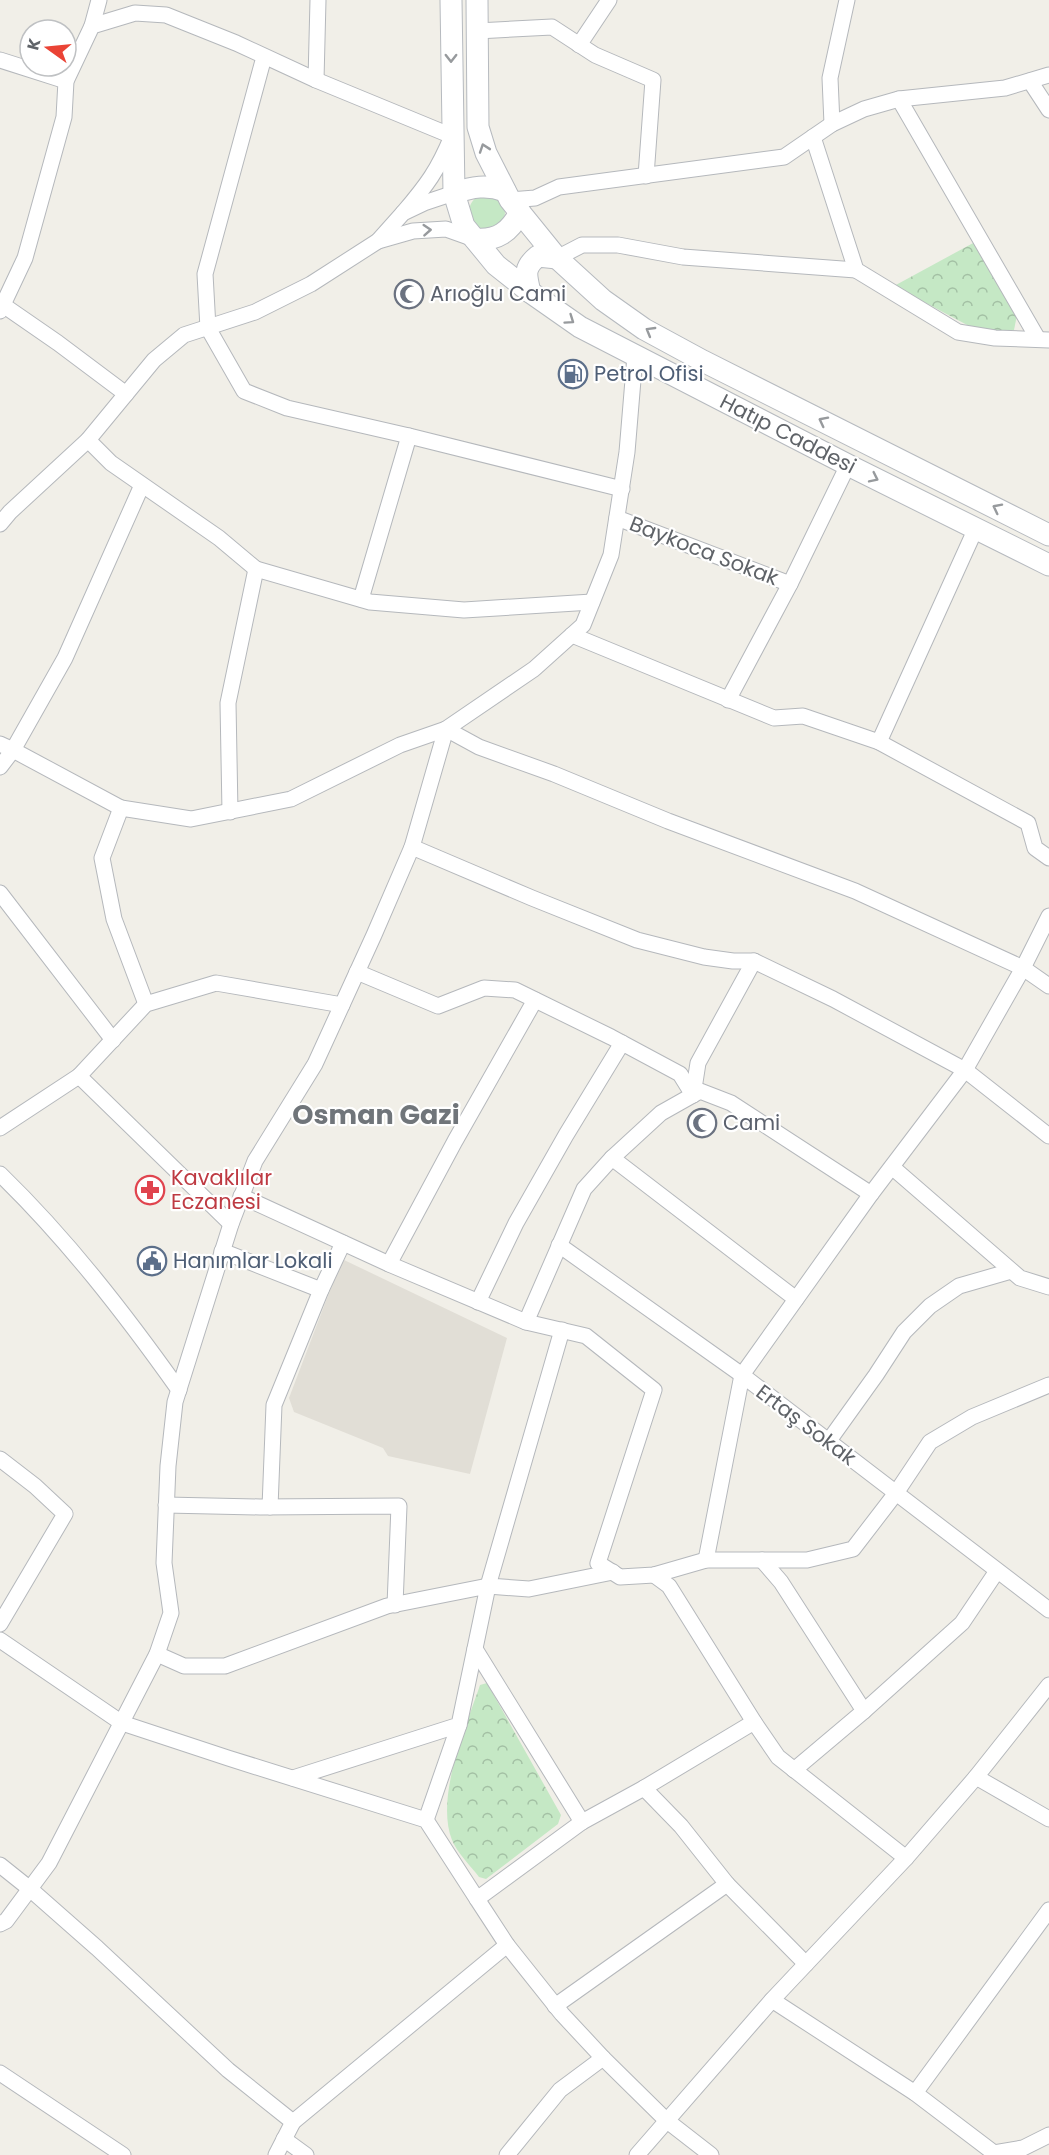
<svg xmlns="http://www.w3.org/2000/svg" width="1049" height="2155" viewBox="0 0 1049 2155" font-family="Poppins,sans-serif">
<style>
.education{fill:#e1ded6}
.grass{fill:#c5e8c5}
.forest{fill:url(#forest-crowns)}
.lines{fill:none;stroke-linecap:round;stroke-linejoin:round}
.minor-casing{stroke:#b5b8bc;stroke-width:17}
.secondary-casing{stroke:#b6babf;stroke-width:23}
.minor{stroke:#fff;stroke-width:15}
.secondary{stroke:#fff;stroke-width:21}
.oneway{stroke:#979a9d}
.labels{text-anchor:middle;stroke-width:4.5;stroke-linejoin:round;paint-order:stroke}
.worship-label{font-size:21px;fill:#5b616d;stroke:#fff;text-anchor:start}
.service-label{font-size:21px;fill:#4e5e75;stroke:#fff;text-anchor:start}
.street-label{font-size:21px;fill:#5f6368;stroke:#fff}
.health-label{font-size:21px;fill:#be3a42;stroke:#fff;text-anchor:start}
.district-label{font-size:27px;font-weight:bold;fill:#70757a;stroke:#fff}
</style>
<defs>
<pattern id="forest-crowns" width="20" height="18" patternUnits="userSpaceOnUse" patternTransform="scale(1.5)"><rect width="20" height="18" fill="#c5e8c5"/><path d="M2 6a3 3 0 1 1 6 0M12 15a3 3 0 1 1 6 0" fill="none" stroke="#a3c0a4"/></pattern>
</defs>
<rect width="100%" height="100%" fill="#f1efe8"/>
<!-- education -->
<polygon class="education" points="342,1259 507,1338 470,1474 388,1456 383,1448 294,1412 289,1398"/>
<!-- grass -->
<circle class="grass" cx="487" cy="212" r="18"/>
<!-- forest -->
<g class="forest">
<polygon points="975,242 1018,310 1014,330 994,332 969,326 894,286"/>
<path d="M487 1683 561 1815 558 1824 486 1879 479 1877C471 1866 457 1853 452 1840 435 1797 466 1727 480 1685Z"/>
</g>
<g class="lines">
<!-- minor casing -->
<g class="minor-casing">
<g id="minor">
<polyline points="92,26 99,0"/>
<polyline points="477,31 552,27 595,55 653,80 646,176"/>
<polyline points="579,45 609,0"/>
<polyline points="264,57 205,274 208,328 244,391 287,408 409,436 361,599"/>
<polyline points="0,60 66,81"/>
<polyline points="316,80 318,0"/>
<polyline points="1030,81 1049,110"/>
<polyline points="899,99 1038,339"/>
<polyline points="832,124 830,78 847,0"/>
<polyline points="813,137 856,270 958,332 995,338 1049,340"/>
<polyline points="510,200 535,198 559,187 784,157 832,124 864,109 899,99 1005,88 1049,75"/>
<polyline points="378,241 413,231 446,229 474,239"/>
<polyline points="557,258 582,245 618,245 683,257 856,270"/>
<polyline points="3,305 58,343 126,394"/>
<path d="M0 311 25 258 64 117 66 81 92 26 135 13 166 15 236 43 316 80 452 136C438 170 427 185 403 213"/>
<polyline points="409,436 622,489"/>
<polyline points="88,440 111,463 219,538 256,569"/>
<polyline points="617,518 790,584"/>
<polyline points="0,524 10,512 88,440 154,360 184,335 255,312 311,284 378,241 403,213 424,203 454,193"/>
<polyline points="572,635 774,718 803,716 879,742 1028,823 1035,848 1049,858"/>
<polyline points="728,700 790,584 848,465"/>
<polyline points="879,742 976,528"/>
<polyline points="0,744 13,750 65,658 142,485"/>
<polyline points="0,767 13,750 121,808"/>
<polyline points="230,812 228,703 256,569 370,602 464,610 592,602"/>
<polyline points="412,847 532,898 637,940 704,957 733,961 754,961 833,999 965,1070 1049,1136"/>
<polyline points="0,893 113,1040"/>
<polyline points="357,972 438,1006 484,988 515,990 611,1037 680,1074 693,1095"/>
<polyline points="146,1004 114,919 102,858 121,808 191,819 291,799 400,745 446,729 479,747 554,774 668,821 855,891 1023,968 1049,986"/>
<polyline points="79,1076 146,1004 216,983 342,1005"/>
<polyline points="693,1095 698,1063 754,961"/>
<polyline points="0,1128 79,1076 231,1224"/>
<polyline points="612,1158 796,1299"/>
<polyline points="892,1167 1020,1278 1049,1287"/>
<path d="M0 1174C67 1239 125 1314 179 1390"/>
<polyline points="241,1196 389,1264 526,1322 586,1336 654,1390 598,1563 620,1577 654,1575 706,1560 807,1560 853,1549 896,1493 930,1442 972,1417 1049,1385"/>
<polyline points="559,1245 742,1375 1049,1610"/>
<polyline points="222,1251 321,1290"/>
<polyline points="389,1264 455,1141 535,1000"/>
<polyline points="478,1302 516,1223 566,1135 622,1043"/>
<polyline points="526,1322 584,1189 612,1158 661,1113 700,1091 731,1103 871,1194"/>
<polyline points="562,1330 488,1586 529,1589 613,1572"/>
<polyline points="828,1442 876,1375 904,1332 930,1306 959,1286 1011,1271"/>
<polyline points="0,1459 35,1486 65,1514 0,1624"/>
<polyline points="166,1505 260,1507 399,1506 395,1605"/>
<polyline points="270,1507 274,1405 321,1290 343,1243"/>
<polyline points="706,1560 742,1375 871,1194 965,1070 1023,968 1049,916"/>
<polyline points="762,1560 781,1582 864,1711"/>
<polyline points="654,1575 669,1586 754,1722 778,1757 906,1858"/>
<polyline points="0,1640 122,1723 228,1758 426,1820 477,1899"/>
<polyline points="475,1649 582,1822"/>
<polyline points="157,1654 184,1666 225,1666 387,1606 488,1586 459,1725 293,1778"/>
<polyline points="794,1770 864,1711 962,1623 997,1571"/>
<polyline points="976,1777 1049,1819"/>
<polyline points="644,1788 754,1722"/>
<polyline points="426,1820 459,1725"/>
<polyline points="0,1865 30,1889 97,1948 228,2070 293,2122 276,2155"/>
<polyline points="0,1924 6,1921 49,1863 157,1654 171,1613 164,1563 168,1466 175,1402 231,1224 255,1161 315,1064 374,935 412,847 446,729 534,669 583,625 611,555 627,452 635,356"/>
<polyline points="507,1945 477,1899 582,1822 644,1788 681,1826 727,1884"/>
<polyline points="772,2000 915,2093 994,2153 1023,2148 1049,2135"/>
<polyline points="555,2006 727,1884 806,1964"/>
<polyline points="603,2058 666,2120 711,2155"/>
<polyline points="0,2073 123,2155"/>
<polyline points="915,2093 1049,1910"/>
<polyline points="293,2122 507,1945 562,2014 603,2058 560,2090 507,2155"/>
<polyline points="284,2139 306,2155"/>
<polyline points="637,2155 772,2000 906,1858 976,1777 1049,1685"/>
</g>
</g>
<!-- secondary casing -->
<g class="secondary-casing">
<g id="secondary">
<polyline points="451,0 454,193 464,226 496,265 530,292 580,327 848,465 1049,565"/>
<polyline points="477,0 478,127 486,153 510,200 557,258 603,300 644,329 703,361 1049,535"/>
<path d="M454 193C472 187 487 184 505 191"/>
<path d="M475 239C497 241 510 232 520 212"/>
<path d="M530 292C526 275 523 268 538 256L557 258"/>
</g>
</g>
<!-- minor -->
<use href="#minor" class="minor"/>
<!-- secondary -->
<use href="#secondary" class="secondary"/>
</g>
<!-- one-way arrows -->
<defs><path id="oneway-chevron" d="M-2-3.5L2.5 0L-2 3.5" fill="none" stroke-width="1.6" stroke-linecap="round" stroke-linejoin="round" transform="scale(1.5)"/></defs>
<g class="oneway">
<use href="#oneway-chevron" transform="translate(451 58) rotate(90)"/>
<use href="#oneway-chevron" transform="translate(484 148) rotate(-109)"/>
<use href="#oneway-chevron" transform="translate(427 230) rotate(-4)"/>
<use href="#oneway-chevron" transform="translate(570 320) rotate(35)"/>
<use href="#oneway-chevron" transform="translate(650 331) rotate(-150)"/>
<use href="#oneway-chevron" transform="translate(823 421) rotate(-153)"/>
<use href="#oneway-chevron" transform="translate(874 478) rotate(26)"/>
<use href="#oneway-chevron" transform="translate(997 508) rotate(-153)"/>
</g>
<!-- icons -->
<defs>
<g id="mosque-ring" transform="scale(1.5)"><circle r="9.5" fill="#fff" stroke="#6b7280" stroke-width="1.5"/><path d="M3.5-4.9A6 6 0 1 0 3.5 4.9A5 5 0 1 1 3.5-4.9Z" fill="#6b7280"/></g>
<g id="fuel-ring" transform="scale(1.5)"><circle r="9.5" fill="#fff" stroke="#5c6f8a" stroke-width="1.5"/><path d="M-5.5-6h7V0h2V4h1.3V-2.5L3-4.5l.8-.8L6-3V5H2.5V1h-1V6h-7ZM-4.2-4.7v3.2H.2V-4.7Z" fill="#5c6f8a"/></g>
<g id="pharmacy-ring" transform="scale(1.5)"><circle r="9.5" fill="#fff" stroke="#e0444e" stroke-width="1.5"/><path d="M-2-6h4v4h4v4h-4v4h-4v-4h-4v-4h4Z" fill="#e0444e"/></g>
<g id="civic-ring" transform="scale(1.5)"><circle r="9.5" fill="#fff" stroke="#5c6f8a" stroke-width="1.5"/><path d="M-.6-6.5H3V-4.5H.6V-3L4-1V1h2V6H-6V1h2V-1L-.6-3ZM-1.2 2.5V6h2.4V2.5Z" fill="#5c6f8a"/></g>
</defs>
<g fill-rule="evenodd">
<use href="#mosque-ring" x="409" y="294"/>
<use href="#fuel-ring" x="573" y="374"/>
<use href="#mosque-ring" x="702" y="1123"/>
<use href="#pharmacy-ring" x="150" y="1190"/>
<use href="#civic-ring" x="152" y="1261"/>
</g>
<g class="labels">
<!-- worship labels -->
<g class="worship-label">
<text x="430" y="301">Arıoğlu Cami</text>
<text x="723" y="1130">Cami</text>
</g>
<!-- service labels -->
<g class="service-label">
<text x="594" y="381">Petrol Ofisi</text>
<text x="173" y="1268">Hanımlar Lokali</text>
</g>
<!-- street labels -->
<g class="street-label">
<text transform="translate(788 434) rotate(27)" y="7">Hatıp Caddesi</text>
<text transform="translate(704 551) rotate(21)" y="7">Baykoca Sokak</text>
<text transform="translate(806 1425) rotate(37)" y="7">Ertaş Sokak</text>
</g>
<!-- health labels -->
<g class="health-label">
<text x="171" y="1185">Kavaklılar<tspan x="171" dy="24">Eczanesi</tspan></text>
</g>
<!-- district labels -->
<g class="district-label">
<text x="376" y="1124">Osman Gazi</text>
</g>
</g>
<!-- north arrow -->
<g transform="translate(48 48) rotate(285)"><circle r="28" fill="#ffffff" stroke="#bfc1c3" stroke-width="1.5"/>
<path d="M0-4.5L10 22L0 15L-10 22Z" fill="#ea4335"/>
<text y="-9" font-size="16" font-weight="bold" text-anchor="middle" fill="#5f6368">K</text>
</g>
</svg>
